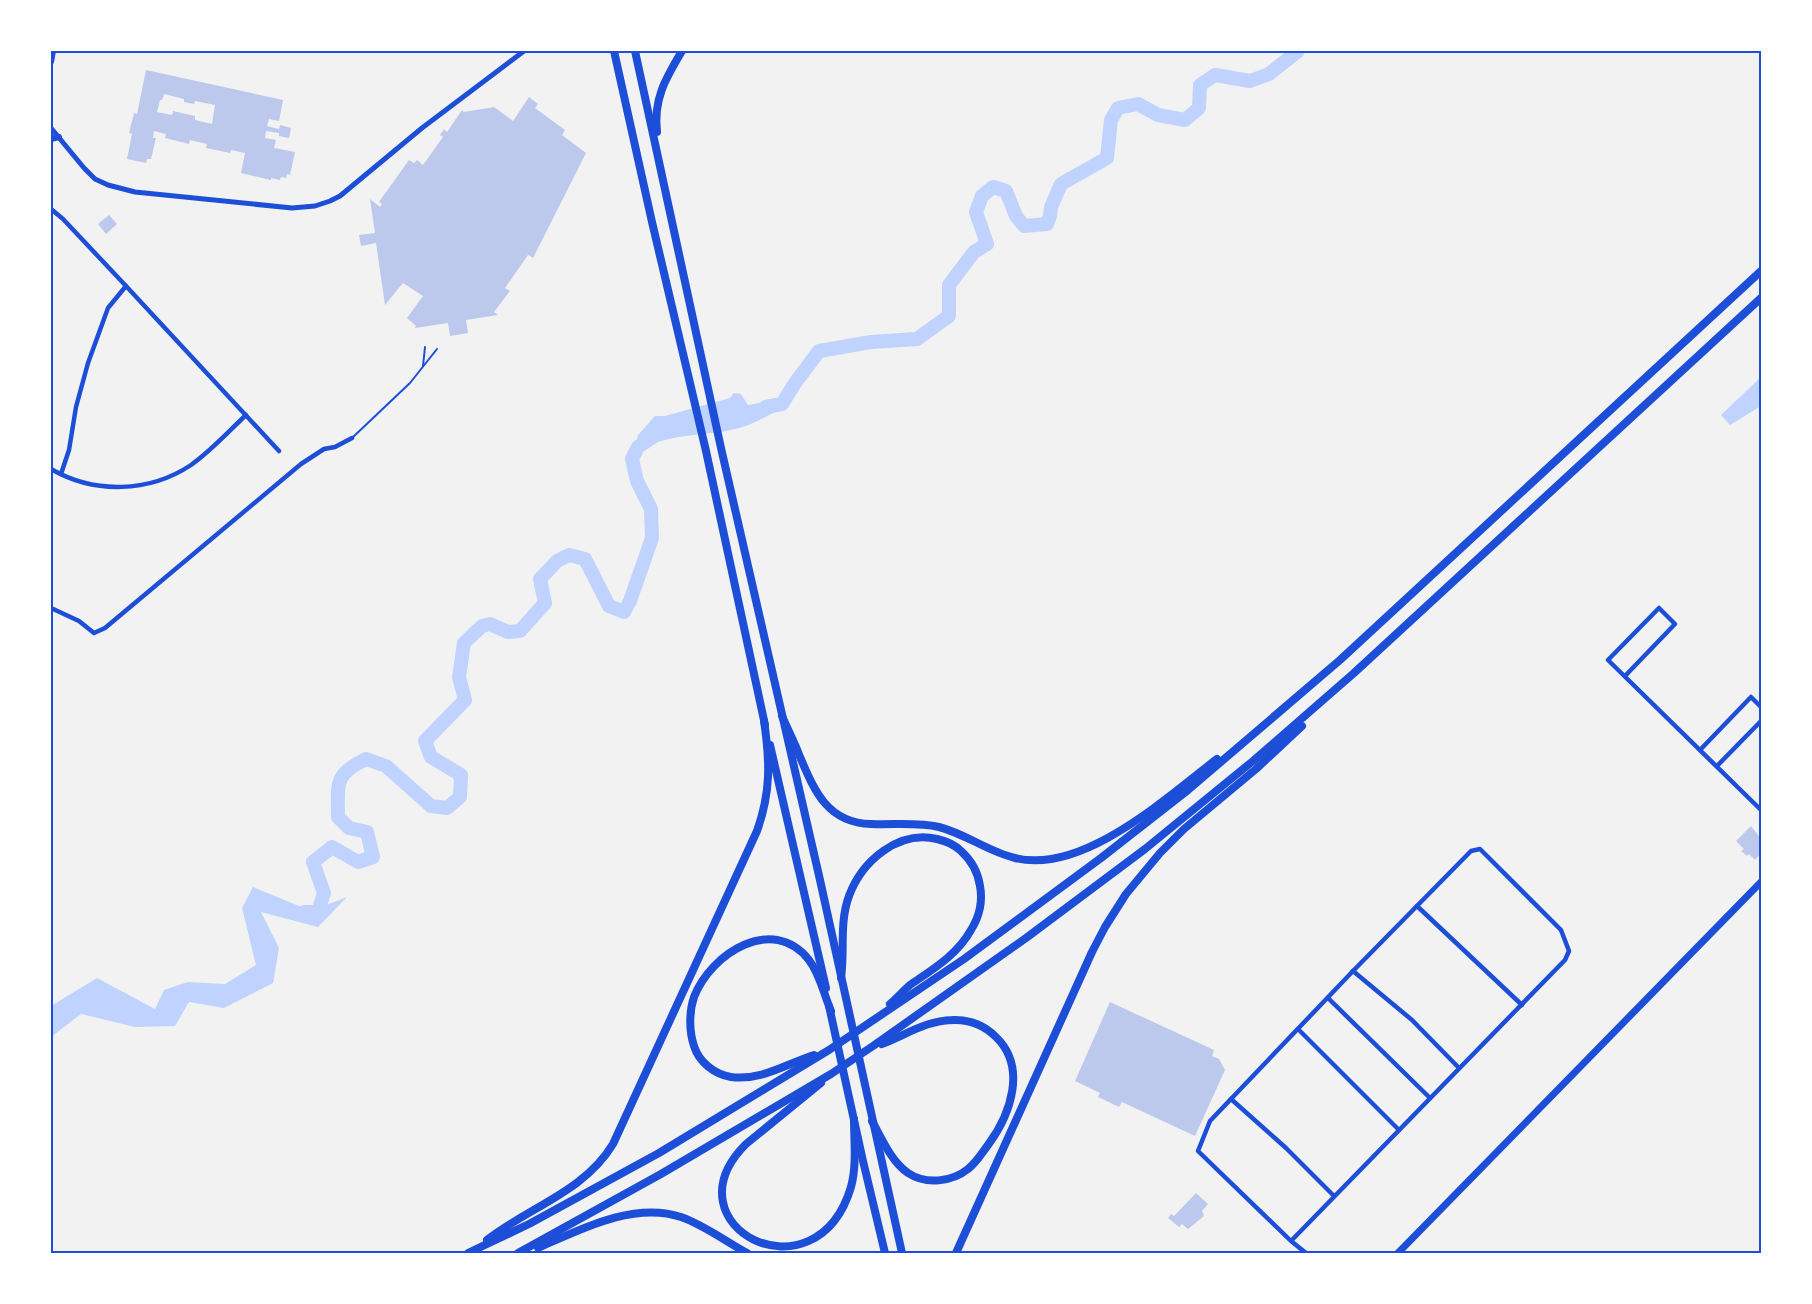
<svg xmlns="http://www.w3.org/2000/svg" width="1812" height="1304" viewBox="0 0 1812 1304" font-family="Arial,sans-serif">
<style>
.water{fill:#bfd3fe}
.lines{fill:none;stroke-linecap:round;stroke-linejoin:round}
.river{stroke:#bfd3fe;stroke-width:14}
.building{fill:#bdc9ec;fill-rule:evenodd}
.service{stroke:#1d4ed8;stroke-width:2}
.minor{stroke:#1d4ed8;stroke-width:4.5}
.tertiary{stroke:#1d4ed8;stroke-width:5}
.secondary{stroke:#1d4ed8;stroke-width:6}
.primary{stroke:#1d4ed8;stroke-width:7}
.trunk{stroke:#1d4ed8;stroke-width:8}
.motorway{stroke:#1d4ed8;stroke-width:8}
.neatline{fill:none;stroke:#1d4ed8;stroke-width:2}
</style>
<rect width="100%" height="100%" fill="#f2f2f2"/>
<!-- water -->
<g class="water">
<polygon points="1761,377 1761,406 1730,425 1721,415"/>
<path d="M734 393 741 394 748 405 783 399 782 408C767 416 751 426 735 429 703 437 673 432 643 449L635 445 638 435 655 416H665L730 398Z"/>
<polygon points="253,887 311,911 347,897 318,927 261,912 279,948 273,983 224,1008 189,1002 175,1026 135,1027 81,1014 51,1037 51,1006 97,978 155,1009 164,990 188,982 225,984 256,965 242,908"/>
</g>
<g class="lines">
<!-- river -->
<g class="river">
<polyline points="766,407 782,404 795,383 819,351 871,342 917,339 949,316 949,285 974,252 987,244 976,212 982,196 993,187 1006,191 1016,216 1024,226 1047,224 1050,216 1051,207 1061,184 1107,158 1111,120 1118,108 1138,104 1158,115 1185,120 1199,108 1200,85 1215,75 1250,81 1269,74 1298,51"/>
<path d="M304 912H318L324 893 313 862 332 847 358 862 373 857 367 832 349 828 338 817C338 784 333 775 366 759L386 766 431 806 447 808 460 797 461 775 431 757 425 741 465 700 459 677 464 643 482 626 490 624 508 632 520 631 545 603 540 579 557 561 569 555 585 559 609 606 624 612 630 601 652 538 651 509 637 481 632 459 638 447 653 437"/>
</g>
</g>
<!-- building -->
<g class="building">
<path d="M146 70 283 100 279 121 269 119 267 126 279 129 280 125 291 128 289 138 279 136V133L266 131 265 138 276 140 274 148 295 152 290 175 287 174 286 178 281 177 280 180 271 178V180L241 173 245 153 231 150 230 153 206 148 207 144 190 140 189 144 165 138 166 134 154 131 153 138H156L151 159H147L146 163 127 159 132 134 129 133 134 113 137 114ZM164 94 184 99V102L194 104 195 101 215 105 212 124 195 120V116L173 111 172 115 157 112 160 100H162Z"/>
<polygon points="529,97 538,104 535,108 565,130 562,135 586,153 533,258 528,255 505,288 510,291 494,312 498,315 466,320 468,333 450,336 448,323 415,328 416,326 407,318 423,296 403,283 385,305 376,243 361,246 359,235 375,233 370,199 380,207 382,204 379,202 409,160 414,163 417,160 423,165 443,137 440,135 444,129 447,132 462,110 464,112 494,107 513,121"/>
<polygon points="109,215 117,224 106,234 98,224"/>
<polygon points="1751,826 1761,839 1761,853 1755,860 1749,854 1747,856 1741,851 1744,849 1736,841"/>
<polygon points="1110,1002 1214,1050 1212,1056 1219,1059 1225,1070 1195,1136 1122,1102 1119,1107 1098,1097 1100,1093 1075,1081"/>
<polygon points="1196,1193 1208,1204 1202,1211 1204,1216 1188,1229 1182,1224 1179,1227 1168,1218 1171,1214 1174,1216"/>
</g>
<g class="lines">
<!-- service -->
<g class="service">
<polyline points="423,366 425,347"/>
<polyline points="352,438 410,383 437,349"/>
</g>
<!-- minor -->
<g class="minor">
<polyline points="51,209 63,219 126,286 279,451"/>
<path d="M51 469C94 494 149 493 191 465 211 451 228 432 246 415"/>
<polyline points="61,474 69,450 76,407 88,363 108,308 126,286"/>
<polyline points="51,608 79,621 94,633 105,628 301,464 324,449 335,447 352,438"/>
<path d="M1625 676 1675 624 1659 608 1608 660C1659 710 1710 760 1761 810"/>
<polyline points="1700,750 1751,697 1761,707"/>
<polyline points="1717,766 1761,721"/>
<polyline points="1417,906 1522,1005"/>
<polyline points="1353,971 1412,1020 1459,1068"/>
<polyline points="1328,998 1430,1098"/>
<polyline points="1298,1029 1399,1130"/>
<polyline points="1231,1099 1286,1148 1334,1196"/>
<polyline points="1291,1241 1565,960 1569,951 1561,930 1480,849 1471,851 1353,971 1210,1121 1198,1151 1291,1241 1306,1253"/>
</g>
<!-- tertiary -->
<polyline class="tertiary" points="51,128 84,168 95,179 108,185 135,192 292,208 315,206 330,201 340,196 422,128 524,51"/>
<!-- secondary -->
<g class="secondary">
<polyline points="51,62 53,51"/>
<polyline points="51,139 59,137"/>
</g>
<!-- primary -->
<polyline class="primary" points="1398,1253 1761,882"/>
<!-- trunk -->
<g class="trunk">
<polyline points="614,51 652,222 706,451 765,725"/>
<polyline points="635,51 721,448 820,880 902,1253"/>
<path d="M657 132C653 99 666 78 682 51"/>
<polyline points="770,745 826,988"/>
<polyline points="829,1006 863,1161 885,1253"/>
</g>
<!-- motorway -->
<g class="motorway">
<path d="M782 716C788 730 795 743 800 757 815 792 828 823 871 824 893 825 918 822 939 827 966 834 989 852 1015 858 1083 875 1167 797 1217 759"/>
<path d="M841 978C845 951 839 923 849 896 862 861 898 830 937 839 946 841 954 844 961 851 972 861 978 872 980 886 983 902 979 917 971 930 957 955 933 969 910 985 903 991 897 998 890 1004"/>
<path d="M814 1055C786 1064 761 1081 731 1077 714 1074 699 1062 694 1046 689 1031 689 1012 694 997 711 953 773 914 809 960 820 974 824 995 831 1011"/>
<path d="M821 1083 746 1144C664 1226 816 1304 851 1187 857 1165 854 1141 854 1119"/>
<path d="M872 1121C882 1139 891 1161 908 1173 926 1185 952 1182 968 1169 976 1163 982 1153 988 1145 1011 1114 1027 1067 996 1037 985 1026 971 1020 955 1020 926 1020 908 1034 882 1044"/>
<path d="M487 1240C529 1207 584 1192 613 1144L757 831C771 792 770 761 764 721"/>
<path d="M538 1248C579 1230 634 1201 681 1217 704 1225 725 1241 747 1253"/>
<polyline points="468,1253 529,1224 659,1153 829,1050 964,959 1101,858 1188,790 1340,660 1761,271"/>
<polyline points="518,1253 661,1174 831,1074 873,1046 1026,938 1145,849 1253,761 1354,673 1761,298"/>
<polyline points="956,1253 1092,952 1105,927 1126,894 1160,853 1184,829 1256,769 1302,726"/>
</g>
</g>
<!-- border -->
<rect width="1812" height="1304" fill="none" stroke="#ffffff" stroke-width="105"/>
<rect x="52" y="52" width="1708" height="1200" class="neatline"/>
</svg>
